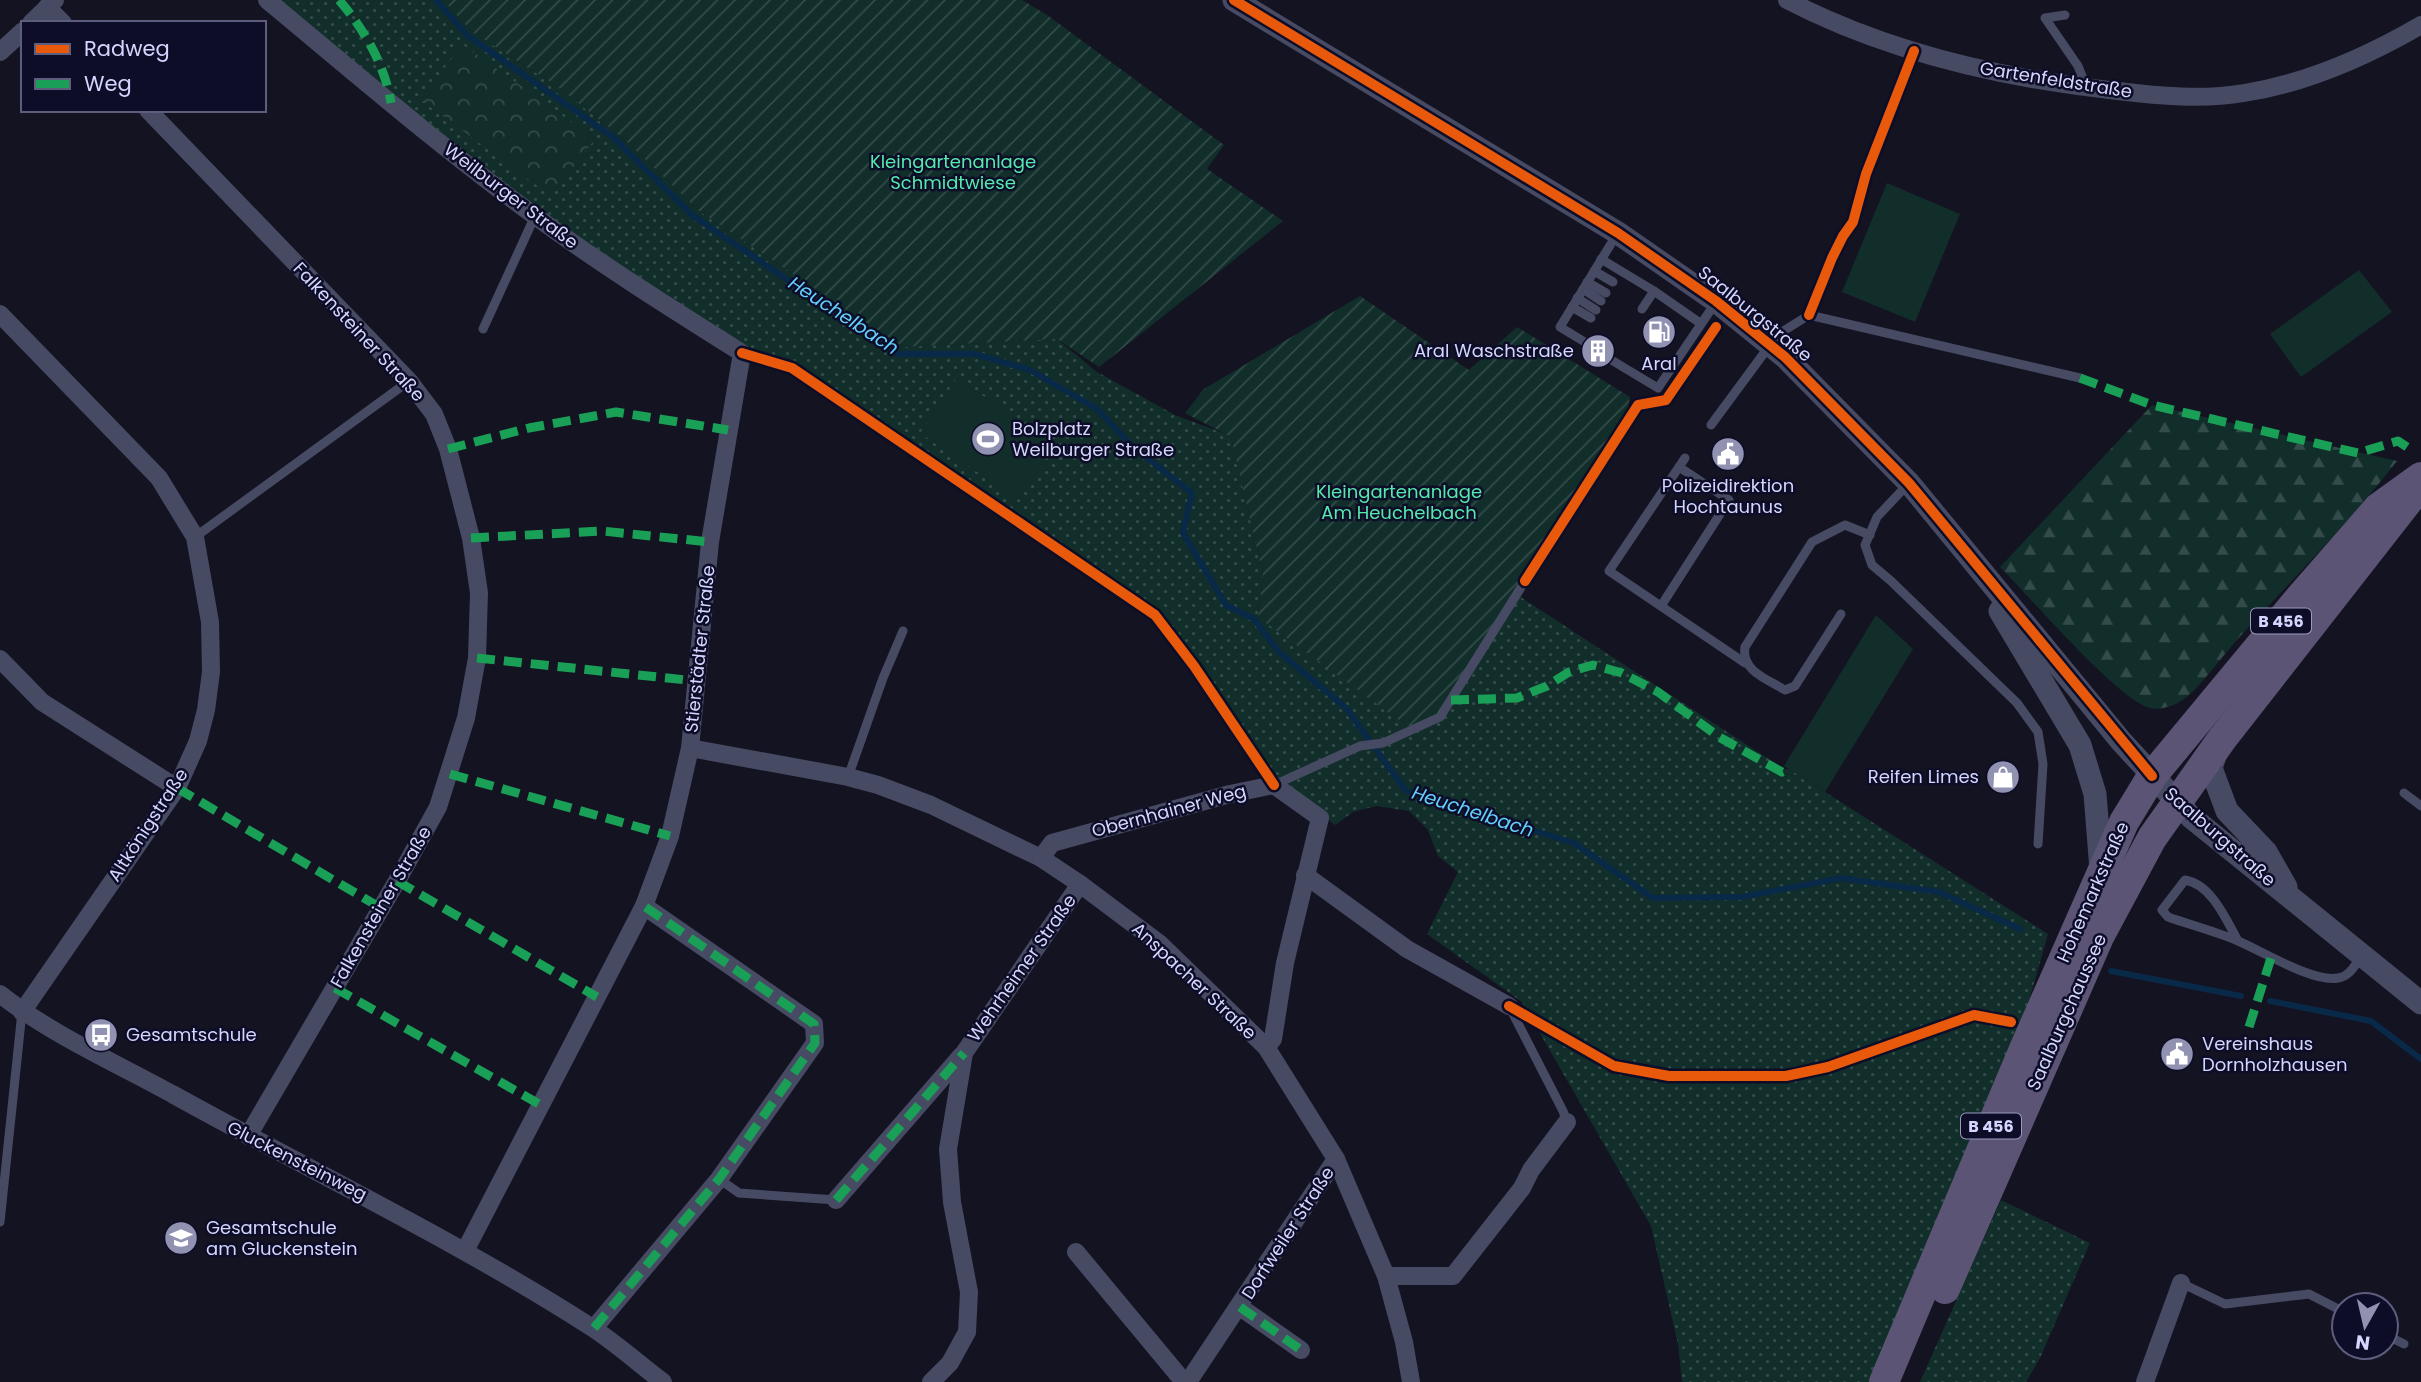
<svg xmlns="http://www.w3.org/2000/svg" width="2421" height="1382" viewBox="0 0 2421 1382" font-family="Poppins,sans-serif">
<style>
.grass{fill:url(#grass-dots)}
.forest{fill:url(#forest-firs)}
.park{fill:url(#park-crowns)}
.garden{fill:url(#garden-furrows)}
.pitch{fill:#112e2a}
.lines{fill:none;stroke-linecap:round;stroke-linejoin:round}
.stream{stroke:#092948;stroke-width:6}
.service{stroke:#474a63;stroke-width:9}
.minor{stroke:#474a63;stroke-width:18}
.tertiary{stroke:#474a63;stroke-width:23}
.primary{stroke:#5b5475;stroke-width:30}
.quiet{stroke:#1a9f57;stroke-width:9;stroke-dasharray:18 9;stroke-linecap:butt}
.cycleway-casing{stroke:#0e0d28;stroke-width:15}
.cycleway{stroke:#e8590c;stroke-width:10}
.labels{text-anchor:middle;stroke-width:5;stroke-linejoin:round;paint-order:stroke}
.shield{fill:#0e0d28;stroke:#999abe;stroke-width:2}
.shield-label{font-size:16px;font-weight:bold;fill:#d4d6ff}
.street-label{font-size:18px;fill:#d4d6ff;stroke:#0e0d28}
.park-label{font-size:18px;fill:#55eaad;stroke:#0e0d28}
.poi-label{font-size:18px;fill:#d4d6ff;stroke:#0e0d28;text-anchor:start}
.water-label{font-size:19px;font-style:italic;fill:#62cfff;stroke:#0e0d28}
</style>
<defs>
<pattern id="grass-dots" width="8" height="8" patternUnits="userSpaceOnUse" patternTransform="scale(1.75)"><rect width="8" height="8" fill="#112e2a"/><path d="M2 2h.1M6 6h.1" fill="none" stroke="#334c4a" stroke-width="1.8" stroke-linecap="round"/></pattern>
<pattern id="forest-firs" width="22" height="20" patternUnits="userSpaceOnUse" patternTransform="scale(1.75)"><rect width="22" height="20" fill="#112e2a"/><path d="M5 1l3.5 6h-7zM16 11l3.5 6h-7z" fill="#334c4a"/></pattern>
<pattern id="park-crowns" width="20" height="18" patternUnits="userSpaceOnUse" patternTransform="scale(1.75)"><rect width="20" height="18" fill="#112e2a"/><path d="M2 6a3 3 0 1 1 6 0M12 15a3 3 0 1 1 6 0" fill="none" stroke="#334c4a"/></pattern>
<pattern id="garden-furrows" width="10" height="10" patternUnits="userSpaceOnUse" patternTransform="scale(1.75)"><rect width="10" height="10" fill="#112e2a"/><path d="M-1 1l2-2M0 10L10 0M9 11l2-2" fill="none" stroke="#334c4a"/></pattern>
</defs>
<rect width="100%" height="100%" fill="#141322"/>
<!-- grass -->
<g class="grass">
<polygon points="267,0 443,0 472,32 555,85 624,139 699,211 902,347 1057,339 1097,372 1175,415 1231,436 1263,575 1258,617 1519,596 1784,769 1789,769 1825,792 2048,934 2025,1015 1870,1382 1682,1382 1678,1344 1651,1226 1522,1002 1427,934 1458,872 1438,856 1428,830 1409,811 1376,806 1353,812 1335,825 1276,781 1159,616 976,494 792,368 748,356 648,294"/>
<polygon points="2001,1200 2090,1243 2040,1358 2026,1382 1920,1382"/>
</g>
<!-- forest -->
<path class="forest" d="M2152 405 2397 461C2350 521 2297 575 2245 631 2225 652 2209 676 2189 695 2179 704 2163 711 2150 708 2119 701 2028 595 2000 567Z"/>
<!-- park -->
<polygon class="park" points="462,44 595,139 551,196 421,100"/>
<!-- garden -->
<g class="garden">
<polygon points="443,0 1022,0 1047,15 1224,145 1207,169 1283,221 1099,367 1057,339 902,347 699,211 624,139 555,85 472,32"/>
<polygon points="1360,296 1469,370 1517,327 1630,397 1626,417 1521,586 1437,713 1407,726 1258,617 1263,575 1231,437 1185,413 1204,389"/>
</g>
<!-- pitch -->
<g class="pitch">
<polygon points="1887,183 1960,214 1915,322 1842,292"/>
<polygon points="2359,270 2392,312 2301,377 2270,334"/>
<polygon points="957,378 1055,445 1018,500 920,433"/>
<polygon points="1876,615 1913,649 1825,792 1784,766"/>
</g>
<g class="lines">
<!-- stream -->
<g class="stream">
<polyline points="436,0 468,36 613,137 692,215 814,298 898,354 975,354 1030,370 1097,409 1133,447 1192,493 1183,533 1226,605 1254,619 1279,652 1346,708 1406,791 1574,843 1653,898 1741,897 1841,878 1939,892 2020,929"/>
<polyline points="2111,971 2241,996"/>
<polyline points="2270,1001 2371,1021 2421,1059"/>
</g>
<!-- service -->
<g class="service">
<polyline points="2065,15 2045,18 2078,66 2086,86"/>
<polyline points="1601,259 1654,291"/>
<polyline points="1594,271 1613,282"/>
<polyline points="1587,282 1606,293"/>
<polyline points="1583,289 1601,301"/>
<polyline points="1577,298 1596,310"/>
<polyline points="1572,307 1591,318"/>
<polyline points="1642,309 1654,291 1700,323"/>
<polyline points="483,329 535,216"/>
<polyline points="1583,341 1560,327 1617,234"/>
<polyline points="1613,361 1658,388 1716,302"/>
<polyline points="1711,425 1770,345 1785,330 1809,315 2080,378"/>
<polyline points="1685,458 1609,571 1745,663"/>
<polyline points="1908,484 1877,517 1865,545 1872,565 1891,581 2017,703 2038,732 2043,764 2038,844"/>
<polyline points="195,537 409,381"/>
<polyline points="1661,606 1729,500 1679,467"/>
<path d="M1841 614 1795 686 1785 690C1767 679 1741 671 1745 647L1812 542 1845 525 1870 535"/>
<polyline points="848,777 883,678 903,631"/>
<polyline points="1274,785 1360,746 1383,743 1440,717 1525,581"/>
<polyline points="2404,793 2421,806"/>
<path d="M2238 941C2226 919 2211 884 2185 880L2162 910 2168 917C2191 925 2214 931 2236 940 2260 950 2313 983 2338 978 2349 977 2355 965 2361 957"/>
<polyline points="1509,1006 1563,1111 1567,1122"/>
<polyline points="719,1179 739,1193 836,1200"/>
<polyline points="0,1222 22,1012"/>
<polyline points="2181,1283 2225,1304 2309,1294 2344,1312"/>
<polyline points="2386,1335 2404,1344"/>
</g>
<!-- minor -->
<g class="minor">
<path d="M267 0C355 73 442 148 535 216 602 265 672 309 742 353L710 542 690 748 670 836 644 906 465 1251"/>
<path d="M1787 0C1889 53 2005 79 2118 91 2159 96 2203 100 2244 93 2308 83 2366 57 2421 25"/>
<polyline points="47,7 63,23"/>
<polyline points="31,23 55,0"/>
<polyline points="0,52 23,31"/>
<polyline points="148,110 409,381 434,414 448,449 471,538 479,593 477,658 466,718 438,807 397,881 248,1136"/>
<polyline points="0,314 159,478 195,537 210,622 211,672 206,710 198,741 177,788 22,1012"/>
<polyline points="0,659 42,702 177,788"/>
<polyline points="690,748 848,777 878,785 931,805 1041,858 1080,884 1160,944 1266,1047 1336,1159 1386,1276 1404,1342 1411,1382"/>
<polyline points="1041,858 1052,843 1230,794 1274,785 1320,818 1285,963 1273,1039 1266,1047"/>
<polyline points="1305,875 1407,949 1509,1006"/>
<path d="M0 994C52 1035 116 1063 174 1095 313 1172 457 1241 591 1327 616 1343 639 1364 663 1382"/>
<polyline points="836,1200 962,1055"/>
<polyline points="1076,1252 1184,1382"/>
<polyline points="1386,1276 1453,1276 1522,1188 1531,1170 1567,1122"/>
<polyline points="1240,1307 1301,1350"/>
<polyline points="594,1328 719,1179 815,1043 814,1024 644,906"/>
<polyline points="931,1382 950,1363 967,1332 969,1292 952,1202 948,1149 964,1053 1080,884"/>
<polyline points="1188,1382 1336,1159"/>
<polyline points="2145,1382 2181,1283"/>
</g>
<!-- tertiary -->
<g class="tertiary">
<polyline points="1234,0 1618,233 1716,301 1785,357 1909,483 2121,741 2191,817 2421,1003"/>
<polyline points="2000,611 2080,745 2095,794 2101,870"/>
<polyline points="2218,747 2211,768 2227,811 2266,852 2286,887"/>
</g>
<!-- primary -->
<g class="primary">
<polyline points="1945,1289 2099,937 2152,838 2222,739 2412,496"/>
<polyline points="1884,1382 2024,1049 2124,822 2152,776 2297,601 2378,508 2421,477"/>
</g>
<!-- quiet -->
<g class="quiet">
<path d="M339 0C364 29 385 65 391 103"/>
<polyline points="2080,378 2152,405 2358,453 2398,441 2407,447"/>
<polyline points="448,449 529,428 616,412 728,430"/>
<polyline points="471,538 602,531 710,542"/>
<polyline points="477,658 696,681"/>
<polyline points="1451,700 1517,698 1547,686 1569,672 1593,665 1622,673 1658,692 1719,737 1782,772 1789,769"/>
<polyline points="450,774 670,836"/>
<polyline points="177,788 381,908"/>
<polyline points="397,881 597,997"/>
<polyline points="335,988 539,1104"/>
<polyline points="2249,1027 2271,958"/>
<polyline points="836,1200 964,1053"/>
<polyline points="1240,1307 1301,1350"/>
<polyline points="594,1328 719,1179 815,1043 814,1024 644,906"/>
</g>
<!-- cycleway casing -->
<g class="cycleway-casing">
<g id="cycleway">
<polyline points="1234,0 1618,233 1716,301 1785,357 1909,483 2152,776"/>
<polyline points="1809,315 1832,258 1843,236 1853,222 1866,174 1914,51"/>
<polyline points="742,353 792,368 1155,615 1194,666 1274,785"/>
<polyline points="1525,581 1638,405 1666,400 1716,327"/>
<polyline points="1509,1006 1614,1066 1669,1076 1786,1076 1828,1067 1974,1015 2011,1022"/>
</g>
</g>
<!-- cycleway -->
<use href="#cycleway" class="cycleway"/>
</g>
<!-- icons -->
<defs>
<g id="fuel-disc" transform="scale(1.75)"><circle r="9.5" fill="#9192b2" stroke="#0e0d28"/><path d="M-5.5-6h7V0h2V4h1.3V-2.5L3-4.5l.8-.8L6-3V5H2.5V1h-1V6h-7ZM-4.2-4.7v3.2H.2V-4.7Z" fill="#fff"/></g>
<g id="building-disc" transform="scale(1.75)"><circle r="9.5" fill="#9192b2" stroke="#0e0d28"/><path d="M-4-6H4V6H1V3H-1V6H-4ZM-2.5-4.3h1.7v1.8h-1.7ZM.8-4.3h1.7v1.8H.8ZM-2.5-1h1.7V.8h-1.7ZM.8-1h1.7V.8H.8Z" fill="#fff"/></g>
<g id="stadium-disc" transform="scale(1.75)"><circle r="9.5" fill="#9192b2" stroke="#0e0d28"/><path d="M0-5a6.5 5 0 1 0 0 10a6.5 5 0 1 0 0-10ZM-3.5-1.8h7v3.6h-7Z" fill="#fff"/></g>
<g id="civic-disc" transform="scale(1.75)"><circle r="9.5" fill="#9192b2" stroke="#0e0d28"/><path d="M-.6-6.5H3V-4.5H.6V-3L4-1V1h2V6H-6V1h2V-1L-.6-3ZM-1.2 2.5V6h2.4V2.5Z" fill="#fff"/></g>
<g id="shop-disc" transform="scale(1.75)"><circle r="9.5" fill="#9192b2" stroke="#0e0d28"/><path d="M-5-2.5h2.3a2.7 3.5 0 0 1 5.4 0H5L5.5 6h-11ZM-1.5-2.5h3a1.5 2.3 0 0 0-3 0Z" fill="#fff"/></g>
<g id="bus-disc" transform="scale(1.75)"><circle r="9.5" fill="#9192b2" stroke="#0e0d28"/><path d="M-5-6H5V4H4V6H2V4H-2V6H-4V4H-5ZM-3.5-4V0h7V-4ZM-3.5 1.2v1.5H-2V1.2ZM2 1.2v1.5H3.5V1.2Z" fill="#fff"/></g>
<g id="school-disc" transform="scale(1.75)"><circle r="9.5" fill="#9192b2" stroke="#0e0d28"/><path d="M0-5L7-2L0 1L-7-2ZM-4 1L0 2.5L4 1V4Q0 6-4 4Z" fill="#fff"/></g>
</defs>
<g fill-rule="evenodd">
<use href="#fuel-disc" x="1659" y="332"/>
<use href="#building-disc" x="1598" y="351"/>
<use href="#stadium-disc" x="988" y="439"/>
<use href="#civic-disc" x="1728" y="454"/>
<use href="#shop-disc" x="2003" y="777"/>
<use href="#bus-disc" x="101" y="1035"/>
<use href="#civic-disc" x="2177" y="1054"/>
<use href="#school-disc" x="181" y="1238"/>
</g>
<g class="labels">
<!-- shield labels -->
<g class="shield">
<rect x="2251" y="608.5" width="60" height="25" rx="5"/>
<rect x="1961" y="1113.5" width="60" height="25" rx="5"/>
</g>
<g class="shield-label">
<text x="2281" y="627">B 456</text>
<text x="1991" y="1132">B 456</text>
</g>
<!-- street labels -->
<g class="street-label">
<text transform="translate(2056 80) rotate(9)" y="6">Gartenfeldstraße</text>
<text transform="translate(511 196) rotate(37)" y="6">Weilburger Straße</text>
<text transform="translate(1755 314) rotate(39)" y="6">Saalburgstraße</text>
<text transform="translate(359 332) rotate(47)" y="6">Falkensteiner Straße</text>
<text transform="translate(700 649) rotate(-84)" y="6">Stierstädter Straße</text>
<text transform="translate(1169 811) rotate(-15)" y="6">Obernhainer Weg</text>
<text transform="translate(148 825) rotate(-57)" y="6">Altkönigstraße</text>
<text transform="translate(2220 837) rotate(41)" y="6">Saalburgstraße</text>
<text transform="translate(2093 892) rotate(-66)" y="6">Hohemarkstraße</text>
<text transform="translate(381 907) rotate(-60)" y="6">Falkensteiner Straße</text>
<text transform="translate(1022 968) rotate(-55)" y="6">Wehrheimer Straße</text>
<text transform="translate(1194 981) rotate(43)" y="6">Anspacher Straße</text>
<text transform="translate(2067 1012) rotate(-66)" y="6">Saalburgchaussee</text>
<text transform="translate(297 1161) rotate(27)" y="6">Gluckensteinweg</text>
<text transform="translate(1288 1233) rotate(-57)" y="6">Dorfweiler Straße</text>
</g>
<!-- park labels -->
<g class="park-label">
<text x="953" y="168">Kleingartenanlage<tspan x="953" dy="21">Schmidtwiese</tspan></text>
<text x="1399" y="498">Kleingartenanlage<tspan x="1399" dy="21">Am Heuchelbach</tspan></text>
</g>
<!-- poi labels -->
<g class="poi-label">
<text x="1574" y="357" text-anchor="end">Aral Waschstraße</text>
<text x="1659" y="370" text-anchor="middle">Aral</text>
<text x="1012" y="435">Bolzplatz<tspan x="1012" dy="21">Weilburger Straße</tspan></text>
<text x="1728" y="492" text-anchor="middle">Polizeidirektion<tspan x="1728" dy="21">Hochtaunus</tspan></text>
<text x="1979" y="783" text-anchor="end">Reifen Limes</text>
<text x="126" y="1041">Gesamtschule</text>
<text x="2202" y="1050">Vereinshaus<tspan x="2202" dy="21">Dornholzhausen</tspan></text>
<text x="206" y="1234">Gesamtschule<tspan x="206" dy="21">am Gluckenstein</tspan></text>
</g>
<!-- water labels -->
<g class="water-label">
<text transform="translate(844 315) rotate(33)" y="7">Heuchelbach</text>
<text transform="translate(1473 811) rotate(18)" y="7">Heuchelbach</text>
</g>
</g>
<!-- legend -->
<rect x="21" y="21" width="245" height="91" fill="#0e0d28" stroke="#5d5d7e" stroke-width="2"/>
<rect x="35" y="44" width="35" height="10" fill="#e8590c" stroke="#5d5d7e" stroke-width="2"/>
<text x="84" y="56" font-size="21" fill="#d4d6ff">Radweg</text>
<rect x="35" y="79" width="35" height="10" fill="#1a9f57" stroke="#5d5d7e" stroke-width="2"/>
<text x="84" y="91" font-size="21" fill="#d4d6ff">Weg</text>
<!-- north arrow -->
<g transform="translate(2365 1326) rotate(188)"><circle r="33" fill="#0e0d28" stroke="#5d5d7e" stroke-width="2"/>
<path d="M0-5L12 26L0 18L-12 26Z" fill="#9192b2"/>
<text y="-10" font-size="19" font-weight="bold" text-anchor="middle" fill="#d4d6ff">N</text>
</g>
</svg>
